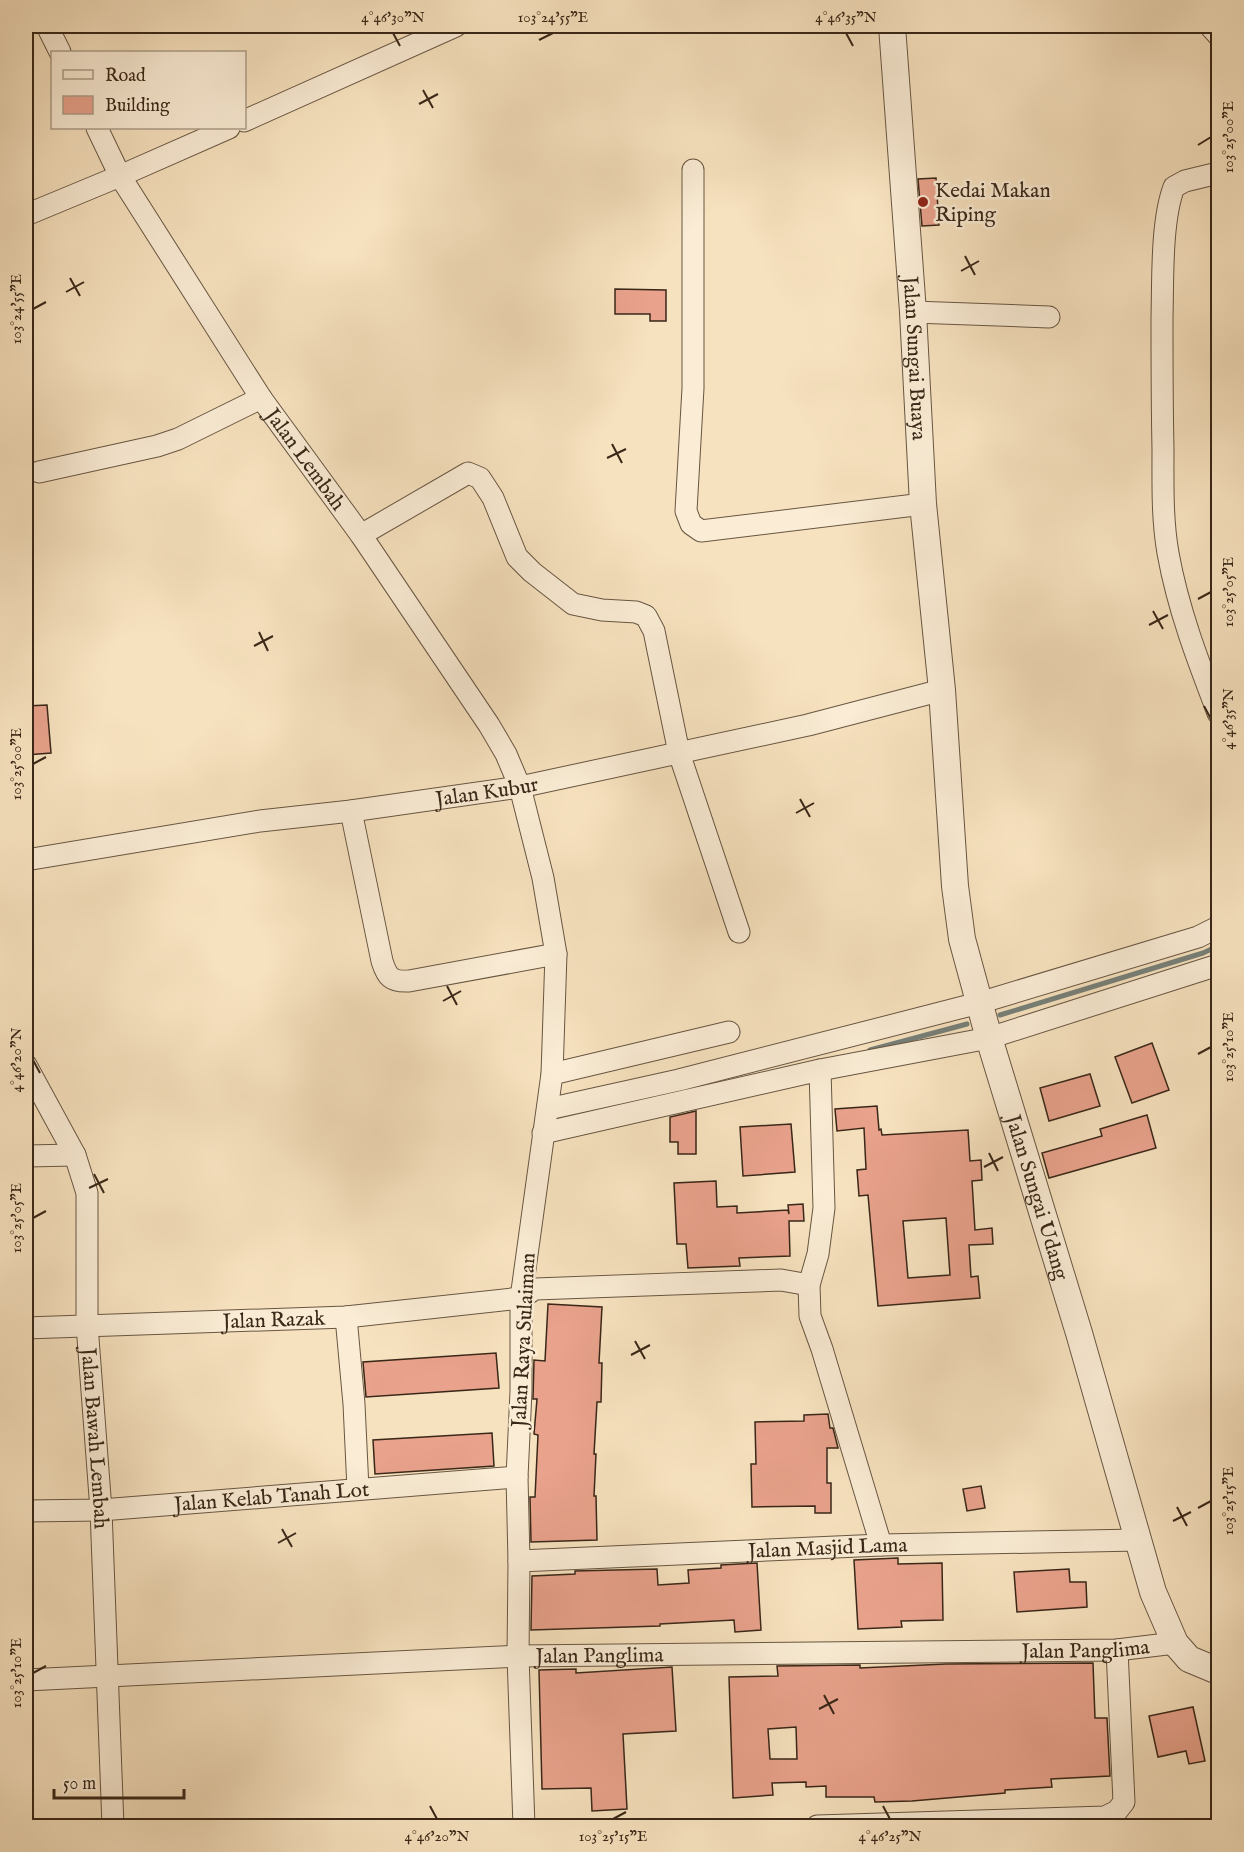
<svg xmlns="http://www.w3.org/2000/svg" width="1244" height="1852" viewBox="0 0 1244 1852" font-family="'IM FELL English',serif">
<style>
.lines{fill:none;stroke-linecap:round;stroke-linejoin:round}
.stream{stroke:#768079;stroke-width:5}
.building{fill:#e9a28c;stroke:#392718;stroke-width:1.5;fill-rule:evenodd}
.minor-casing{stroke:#685642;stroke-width:23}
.tertiary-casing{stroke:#685642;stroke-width:28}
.minor{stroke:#faecd5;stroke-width:21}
.tertiary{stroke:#faecd5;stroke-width:26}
.ticks{fill:none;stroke:#392718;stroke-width:2}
.poi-dot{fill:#8f2418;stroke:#faecd5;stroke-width:2}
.labels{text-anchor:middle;stroke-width:5;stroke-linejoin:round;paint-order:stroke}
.poi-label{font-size:21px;fill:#392718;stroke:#faecd5;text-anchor:start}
.street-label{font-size:21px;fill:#392718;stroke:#faecd5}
.neatline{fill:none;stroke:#392718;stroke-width:2}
.ticks-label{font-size:15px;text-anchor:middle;fill:#392718}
</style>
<rect width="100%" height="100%" fill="#f7e2bf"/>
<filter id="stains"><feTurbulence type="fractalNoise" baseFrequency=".00333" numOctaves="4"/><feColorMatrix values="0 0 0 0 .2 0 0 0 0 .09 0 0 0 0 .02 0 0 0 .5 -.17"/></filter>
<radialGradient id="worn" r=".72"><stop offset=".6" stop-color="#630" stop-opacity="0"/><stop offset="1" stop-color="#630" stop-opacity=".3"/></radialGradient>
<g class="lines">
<!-- stream -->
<g class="stream">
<polyline points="1000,1015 1203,953 1218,946"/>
<polyline points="870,1050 967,1024"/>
</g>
</g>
<!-- building -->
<g class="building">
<polygon points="936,178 939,225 922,226 918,179"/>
<polygon points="615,289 666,290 666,321 650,321 650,314 615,314"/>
<polygon points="47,705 51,753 26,755 26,706"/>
<polygon points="1152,1043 1169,1090 1132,1103 1115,1057"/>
<polygon points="1090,1074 1100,1106 1049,1121 1040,1088"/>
<path d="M877 1106 879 1130 881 1129 882 1135 968 1130 970 1161 981 1160 982 1180 972 1181 975 1230 992 1228 993 1244 969 1245 971 1277 978 1276 980 1298 878 1306 868 1195 859 1196 857 1170 866 1169 864 1128 837 1131 835 1109ZM946 1218 950 1275 908 1278 903 1221Z"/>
<polygon points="696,1111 696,1154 678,1154 678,1142 670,1142 670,1117"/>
<polygon points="1147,1115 1156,1148 1049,1178 1042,1153 1102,1136 1100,1129"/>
<polygon points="791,1124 795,1172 743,1176 740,1127"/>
<polygon points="716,1181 717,1207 737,1206 737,1213 788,1210 789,1214 788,1205 803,1204 804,1221 789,1221 790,1256 739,1258 740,1266 688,1268 686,1244 677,1244 674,1183"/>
<polygon points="548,1304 602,1307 599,1363 602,1363 601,1402 597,1402 594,1454 596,1454 594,1496 596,1496 597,1540 531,1542 530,1497 535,1497 538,1435 534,1434 537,1399 533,1399 534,1360 545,1361"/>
<polygon points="496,1353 499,1388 366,1397 363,1362"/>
<polygon points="828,1414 830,1428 833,1428 838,1448 827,1448 827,1483 831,1483 831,1513 815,1513 815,1506 752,1507 751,1464 756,1464 755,1422 804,1421 804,1415"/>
<polygon points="492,1433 494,1466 375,1474 373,1440"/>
<polygon points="981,1486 985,1508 967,1511 963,1489"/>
<polygon points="898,1558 898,1564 942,1563 943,1620 901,1621 902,1627 858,1629 854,1560"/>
<polygon points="757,1563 761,1630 735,1632 734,1620 660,1624 660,1626 531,1630 532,1576 575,1574 575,1571 657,1569 658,1585 689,1583 688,1570 721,1568 721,1565"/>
<polygon points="1069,1569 1070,1582 1086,1582 1087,1607 1017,1612 1014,1572"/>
<path d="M1093 1663 1095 1718H1107L1110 1776 1051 1779 1052 1787 1005 1790V1793L912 1801 875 1802 874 1797H826V1786L806 1787V1782L772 1783 773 1795 733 1798 729 1677 778 1676 777 1666 860 1665V1668L946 1664ZM796 1727 797 1759H770L768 1729Z"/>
<polygon points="672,1667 676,1731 623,1734 627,1809 592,1811 591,1788 542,1789 539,1670 576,1669 576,1673"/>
<polygon points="1193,1707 1205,1761 1189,1764 1186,1751 1158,1757 1149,1716"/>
</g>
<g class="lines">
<!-- minor casing -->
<g class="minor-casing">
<g id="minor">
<polyline points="47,26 60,52"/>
<polyline points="1210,26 1218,35"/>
<polyline points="244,121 456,26"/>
<path id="s1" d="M97 128 120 176 261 398 361 535 489 725 506 754 520 787 543 878 556 954 552 1074 521 1298V1391L517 1477 519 1561 518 1656 524 1826"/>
<polyline points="693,170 693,388 686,511 691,524 701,531 923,504"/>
<path d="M1218 173 1185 181 1174 187C1161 221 1163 281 1162 318 1162 362 1162 405 1163 449 1163 484 1162 519 1168 553 1178 609 1198 661 1218 713"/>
<polyline points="26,215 120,176 229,128"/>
<polyline points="913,312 1049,317"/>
<polyline points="39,472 157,446 178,439 261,398"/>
<polyline points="361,535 468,473 480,478 493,498 517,557 532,572 573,604 602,610 636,612 646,616 654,631 679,753 739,932"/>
<path d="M351 811 382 961C387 977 391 982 409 981L556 954"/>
<path id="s2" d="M26 860 260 821 351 811 520 787 808 725 942 690"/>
<path id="s3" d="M26 1065 75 1155 87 1193V1325L101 1510 113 1826"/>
<polyline points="820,1070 824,1208 818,1254 809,1285 810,1316 822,1349 881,1545"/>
<polyline points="552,1074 729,1032"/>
<polyline points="548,1109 679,1080 979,1003 1198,937 1218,927"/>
<polyline points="543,1133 820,1070 989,1038 1218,965"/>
<polyline points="26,1156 75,1155"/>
<polyline points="346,1317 354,1404 358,1489"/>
<path id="s4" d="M26 1328 346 1317 521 1298 535 1289 781 1280 809 1285"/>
<path id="s5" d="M26 1511 101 1510 517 1477"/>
<path id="s6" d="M519 1561 881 1545 1138 1540"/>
<path id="s7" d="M26 1680 518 1656 1117 1650 1175 1643"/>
<polyline points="817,1826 1105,1817 1117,1811 1124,1802 1117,1650"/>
</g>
</g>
<!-- tertiary casing -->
<g class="tertiary-casing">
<g id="tertiary">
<path id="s8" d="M892 26 913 312 923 504 942 690 955 886 962 939 989 1038 1079 1333 1153 1592 1175 1643 1189 1659 1218 1671"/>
</g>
</g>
<!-- minor -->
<use href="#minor" class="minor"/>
<!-- tertiary -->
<use href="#tertiary" class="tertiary"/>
</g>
<!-- ticks -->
<path class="ticks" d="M393 33 400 46M846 33 853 46M539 40 553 33M423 90 433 108M419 104 438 94M1198 145 1211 137M965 256 975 275M961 271 979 261M70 278 80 296M66 292 84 282M33 309 46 302M612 444 622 463M607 458 626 449M1198 599 1211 592M1153 611 1163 629M1149 625 1168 615M259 632 268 651M254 646 273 636M1204 706 1211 719M33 764 46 757M800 799 810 817M796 813 814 803M447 986 457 1005M443 1001 461 991M1198 1054 1211 1047M33 1060 40 1073M989 1153 998 1171M984 1167 1003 1157M94 1174 104 1193M89 1188 108 1179M33 1218 46 1211M635 1341 645 1359M631 1355 650 1345M1177 1507 1187 1526M1198 1508 1211 1501M1173 1521 1191 1512M282 1529 292 1547M278 1543 296 1533M33 1673 46 1666M824 1695 834 1714M819 1709 838 1699M430 1806 437 1819M883 1806 890 1819M613 1819 626 1812"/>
<!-- markers -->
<circle class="poi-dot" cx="923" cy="202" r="6"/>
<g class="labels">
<!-- poi labels -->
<g class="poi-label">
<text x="935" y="197">Kedai Makan<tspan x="935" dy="24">Riping</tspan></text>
</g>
<!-- street labels -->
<g class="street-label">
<text dy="7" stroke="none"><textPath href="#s8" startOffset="333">Jalan Sungai Buaya</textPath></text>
<text dy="7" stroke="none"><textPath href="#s1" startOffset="392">Jalan Lembah</textPath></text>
<text dy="7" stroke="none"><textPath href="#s2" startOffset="466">Jalan Kubur</textPath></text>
<text dy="7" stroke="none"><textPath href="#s8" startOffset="1185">Jalan Sungai Udang</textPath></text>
<text dy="7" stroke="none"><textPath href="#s4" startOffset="248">Jalan Razak</textPath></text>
<text transform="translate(523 1340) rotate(-87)" y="7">Jalan Raya Sulaiman</text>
<text dy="7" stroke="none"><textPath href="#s3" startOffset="388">Jalan Bawah Lembah</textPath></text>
<text dy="7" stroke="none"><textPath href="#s5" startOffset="246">Jalan Kelab Tanah Lot</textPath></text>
<text dy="7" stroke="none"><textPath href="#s6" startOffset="309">Jalan Masjid Lama</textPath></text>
<text dy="7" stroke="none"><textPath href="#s7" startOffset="1060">Jalan Panglima</textPath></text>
<text dy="7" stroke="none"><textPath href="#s7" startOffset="574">Jalan Panglima</textPath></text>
</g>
</g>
<!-- margin -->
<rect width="1244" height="1852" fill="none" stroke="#f7e2bf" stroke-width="66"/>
<!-- legend -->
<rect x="51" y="51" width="195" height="78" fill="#faecd5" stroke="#ad9d89" stroke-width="1.5"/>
<rect x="63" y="70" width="30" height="9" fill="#faecd5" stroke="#ad9d89" stroke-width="1.5"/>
<text x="105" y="81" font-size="18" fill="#392718">Road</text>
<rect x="63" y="96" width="30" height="18" fill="#e9a28c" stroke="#ad9d89" stroke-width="1.5"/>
<text x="105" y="111" font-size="18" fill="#392718">Building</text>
<!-- scale -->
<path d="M54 1789v9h130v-9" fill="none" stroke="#392718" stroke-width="3"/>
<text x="63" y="1789" font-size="18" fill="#392718" stroke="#faecd5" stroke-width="4.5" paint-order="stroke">50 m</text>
<rect x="33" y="33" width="1178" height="1786" class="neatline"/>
<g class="ticks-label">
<text x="393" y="22">4°46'30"N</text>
<text x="553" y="22">103°24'55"E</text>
<text x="846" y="22">4°46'35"N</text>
<text transform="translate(1228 137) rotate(-90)" y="5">103°25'00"E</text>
<text transform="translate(16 309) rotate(-90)" y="5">103°24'55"E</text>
<text transform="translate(1228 592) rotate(-90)" y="5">103°25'05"E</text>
<text transform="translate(1228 719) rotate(-90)" y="5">4°46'35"N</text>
<text transform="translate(16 764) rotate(-90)" y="5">103°25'00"E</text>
<text transform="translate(1228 1047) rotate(-90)" y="5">103°25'10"E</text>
<text transform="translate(16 1060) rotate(-90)" y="5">4°46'20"N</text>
<text transform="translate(16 1218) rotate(-90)" y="5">103°25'05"E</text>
<text transform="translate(1228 1501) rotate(-90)" y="5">103°25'15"E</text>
<text transform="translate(16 1673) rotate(-90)" y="5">103°25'10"E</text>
<text x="437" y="1841">4°46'20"N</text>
<text x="613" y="1841">103°25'15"E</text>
<text x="890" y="1841">4°46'25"N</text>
</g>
<rect width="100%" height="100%" filter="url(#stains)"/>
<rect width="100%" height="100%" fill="url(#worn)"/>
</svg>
